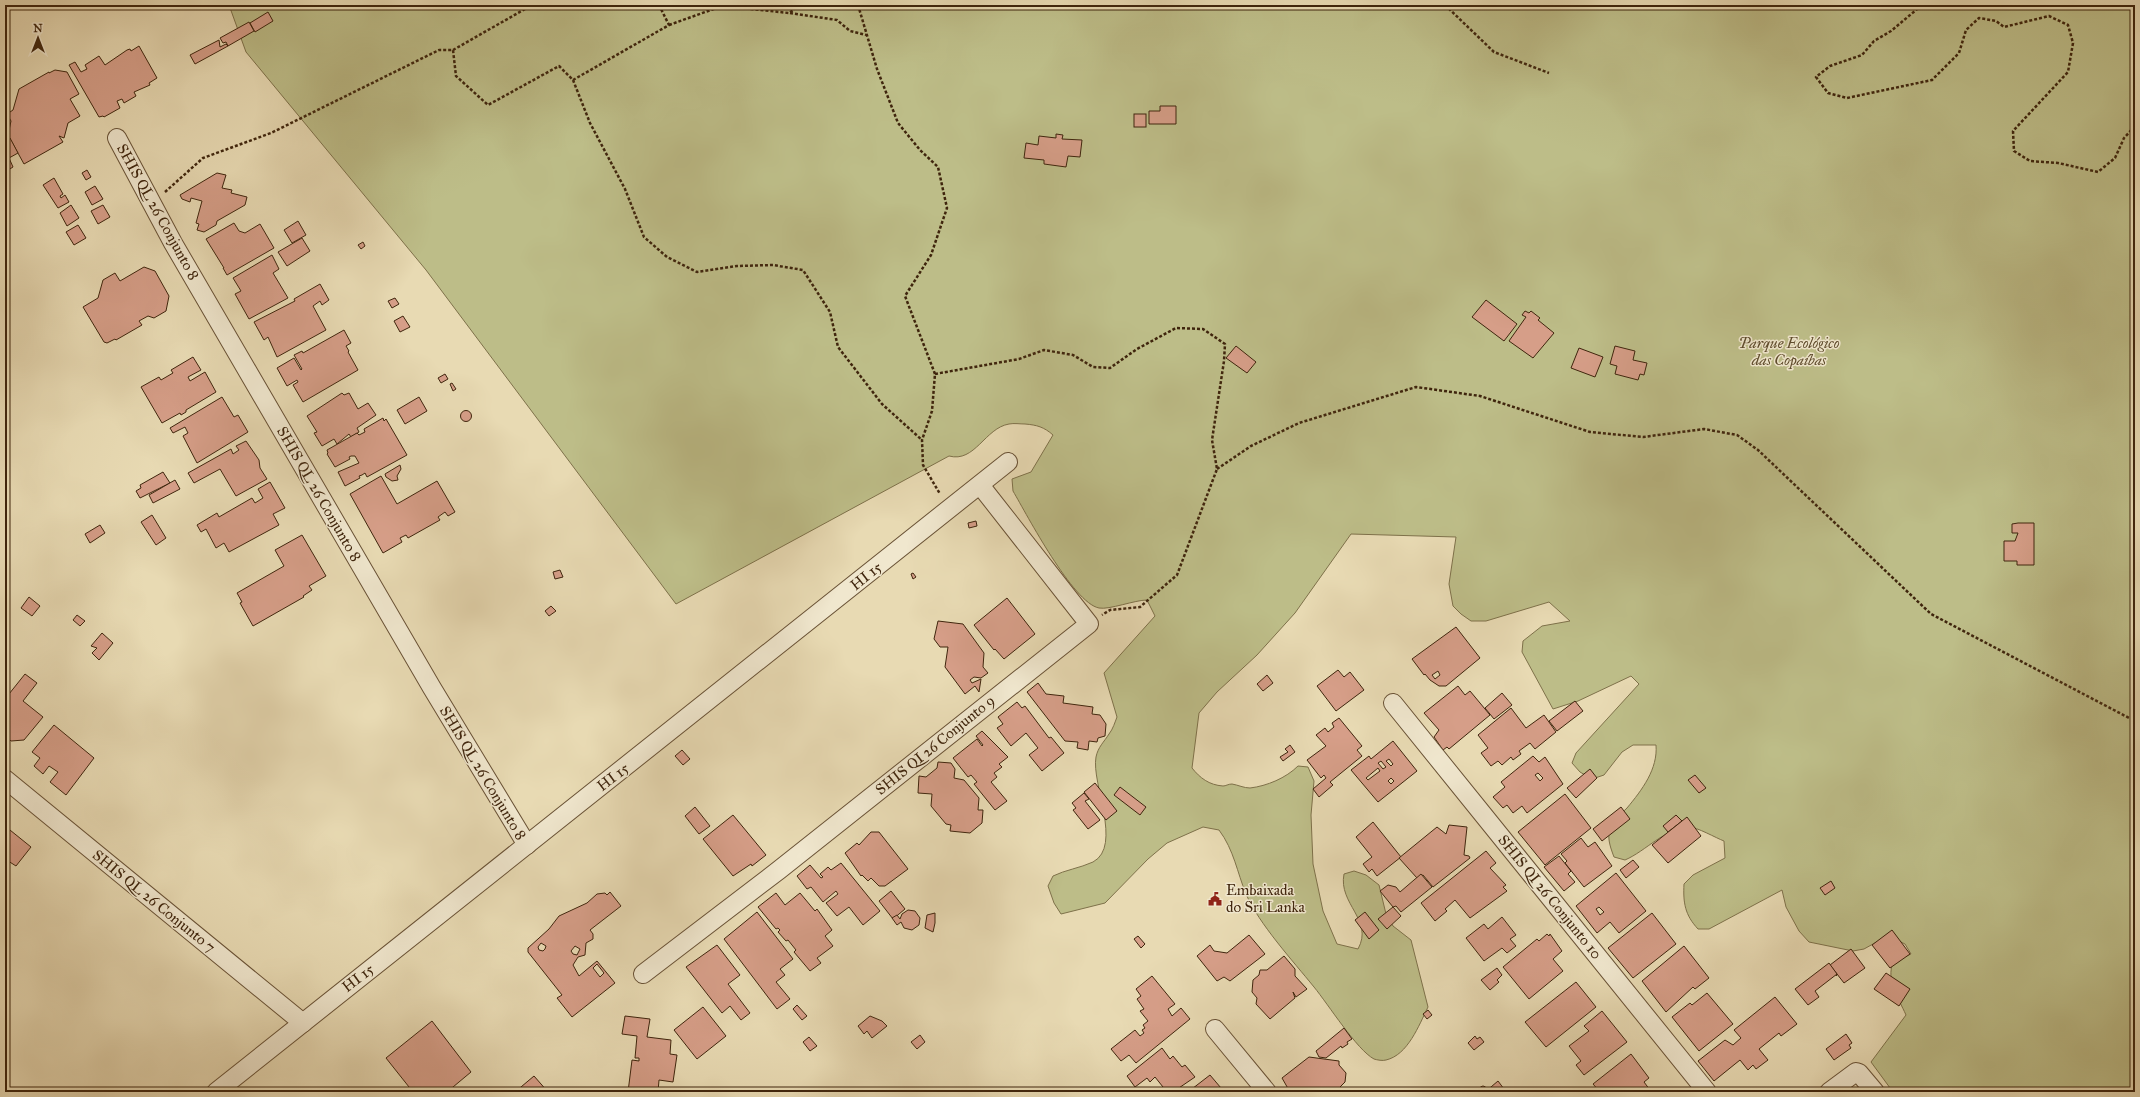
<svg xmlns="http://www.w3.org/2000/svg" width="2140" height="1097" viewBox="0 0 2140 1097" font-family="'IM FELL Great Primer',serif">
<style>
.green{fill:#bdbd88;stroke:#7e714a}
.building{fill:#d69e88;stroke:#3f250d;fill-rule:evenodd}
.lines{fill:none;stroke-linecap:round;stroke-linejoin:round}
.street-casing{stroke:#695236;stroke-width:20}
.path{stroke:#3f250d;stroke-width:2.5;stroke-dasharray:3 2;stroke-linecap:butt}
.street{stroke:#f0e7ce;stroke-width:18}
.labels{text-anchor:middle;stroke-width:3;stroke-linejoin:round;paint-order:stroke}
.street-label{font-size:15px;fill:#3f250d;stroke:#f0e7ce}
.park-label{font-size:15px;font-style:italic;fill:#5e4b2c;stroke:#f0e7ce}
.poi-label{font-size:15px;fill:#3f250d;stroke:#f0e7ce;text-anchor:start}
</style>
<rect width="100%" height="100%" fill="#e8dab3"/>
<filter id="stains"><feTurbulence type="fractalNoise" baseFrequency=".005" numOctaves="4"/><feColorMatrix values="0 0 0 0 .2 0 0 0 0 .09 0 0 0 0 .02 0 0 0 .5 -.17"/></filter>
<radialGradient id="worn" r=".72"><stop offset=".6" stop-color="#630" stop-opacity="0"/><stop offset="1" stop-color="#630" stop-opacity=".3"/></radialGradient>
<!-- green -->
<path class="green" d="M229 5H2135V1092H1893L1871 1062 1906 1015C1898 997 1886 981 1893 962L1911 954 1905 944 1893 938 1882 939 1864 949 1853 951 1809 942 1799 931 1786 907 1782 890 1709 929H1698C1685 915 1683 903 1684 884L1693 875 1725 858 1724 841C1716 838 1697 827 1689 827 1665 828 1646 851 1625 860L1614 857C1611 849 1608 841 1609 833 1611 822 1620 815 1627 808 1642 790 1658 769 1656 745H1633L1622 752 1604 775 1592 779 1580 772 1572 763 1576 753 1639 684 1631 676 1578 701 1553 709 1522 652 1523 641 1542 626 1570 621 1549 602 1486 621H1471L1461 614 1453 606 1449 584 1456 537 1351 534 1295 613 1257 655 1217 692 1199 713 1192 768C1200 778 1209 785 1223 786 1226 786 1228 784 1232 784 1238 785 1244 788 1250 788 1267 786 1286 778 1298 766L1308 767 1314 781 1311 815 1313 864 1323 911 1337 944 1358 949C1374 920 1338 904 1344 874L1354 871 1366 875 1379 885 1386 914 1393 926 1411 940 1428 1007C1419 1025 1408 1055 1386 1060 1383 1061 1377 1060 1374 1059 1357 1050 1328 1004 1314 987 1293 961 1259 924 1246 894 1237 872 1234 850 1219 830L1203 827 1167 843 1148 859 1105 903 1061 914 1054 903 1048 886 1053 876C1065 870 1080 868 1093 862 1123 846 1091 783 1096 757 1098 747 1104 742 1109 734 1113 729 1115 722 1117 717L1104 673 1155 616 1147 600C1135 600 1109 610 1099 608 1073 603 1027 515 1013 491L1012 479 1031 472 1053 435C1044 427 1037 425 1025 424 1020 424 1014 423 1009 424 985 428 975 463 949 456L676 604 426 270 246 52Z"/>
<!-- building -->
<g class="building">
<polygon points="268,12 273,21 255,32 250,23"/>
<polygon points="249,22 254,31 228,46 226,42 223,43 220,38"/>
<polygon points="219,40 220,47 226,44 228,46 195,64 190,55"/>
<polygon points="139,46 157,78 149,83 150,85 134,92 136,96 124,103 122,99 117,101 120,108 104,117 103,116 99,117 69,65 75,62 81,72 87,69 85,65 99,56 105,65 127,50 130,49 131,51"/>
<polygon points="55,70 67,72 79,94 70,99 80,116 68,123 64,138 59,136 63,142 24,164 8,135 11,121 7,114 13,110 19,89 49,72 49,73"/>
<polygon points="1160,106 1176,106 1176,124 1149,124 1149,111 1160,111"/>
<rect x="1134" y="114" width="12" height="13"/>
<polygon points="1056,134 1063,135 1062,139 1082,140 1080,157 1068,156 1066,167 1044,164 1044,160 1024,158 1026,143 1038,145 1039,136 1056,138"/>
<polygon points="10,138 18,153 9,158 13,167 5,172 5,141"/>
<polygon points="87,170 91,177 86,180 82,173"/>
<polygon points="217,173 226,175 222,188 232,190 231,193 247,197 245,205 217,221 216,225 204,232 197,230 199,224 196,223 202,201 191,198 190,202 182,199 180,195"/>
<polygon points="54,178 63,194 60,196 61,198 65,195 69,202 58,208 43,185"/>
<polygon points="95,186 103,199 92,205 85,192"/>
<polygon points="71,205 79,218 67,226 60,213"/>
<polygon points="103,205 110,217 98,224 91,211"/>
<polygon points="298,221 306,235 292,243 284,230"/>
<polygon points="234,223 239,231 245,233 260,224 274,248 227,275 223,268 224,268 206,239"/>
<polygon points="78,225 86,238 74,245 66,232"/>
<polygon points="302,238 310,251 287,266 278,252"/>
<polygon points="363,242 365,246 361,249 358,245"/>
<polygon points="272,255 279,269 273,273 288,298 249,319 235,294 241,291 233,278"/>
<polygon points="144,267 155,271 169,296 166,311 154,318 148,316 139,321 142,325 116,340 115,339 107,343 104,342 83,307 98,298 103,280 115,273 120,281"/>
<polygon points="320,284 329,300 322,305 320,301 313,306 326,330 277,357 268,337 264,340 254,322 295,301 294,299"/>
<polygon points="395,298 399,304 392,308 388,301"/>
<polygon points="1486,300 1517,324 1504,341 1472,317"/>
<polygon points="1525,311 1529,313 1531,311 1540,318 1538,320 1554,333 1533,358 1509,341 1526,317 1522,315"/>
<polygon points="403,316 410,327 400,332 394,321"/>
<polygon points="344,330 351,343 346,346 349,351 348,352 358,370 303,402 293,385 298,382 297,380 287,386 277,368 294,358 301,370 302,369 294,355 302,351 303,353"/>
<polygon points="1236,346 1256,362 1247,373 1226,358"/>
<polygon points="1615,346 1635,351 1633,360 1647,363 1644,375 1640,374 1638,380 1615,374 1617,366 1610,364"/>
<polygon points="1579,348 1603,357 1595,377 1571,368"/>
<polygon points="193,357 201,370 188,377 190,381 205,372 216,392 186,410 186,412 181,415 180,413 162,423 141,387 159,377 161,380 173,373 171,370"/>
<polygon points="445,374 448,379 441,383 438,378"/>
<polygon points="452,383 456,389 453,391 450,384"/>
<polygon points="342,393 344,395 349,393 358,409 368,403 376,415 357,428 359,432 351,437 349,434 337,444 334,439 322,446 314,433 317,432 307,416"/>
<polygon points="222,397 234,417 238,415 248,432 197,463 183,436 188,433 185,427 173,433 170,428"/>
<polygon points="419,397 427,411 405,424 397,410"/>
<circle cx="466" cy="416" r="5.5"/>
<polygon points="383,418 384,421 386,419 407,455 367,477 365,473 362,475 359,476 360,478 345,486 338,472 359,463 355,456 351,456 349,457 350,459 335,467 327,454 328,453 327,450 357,433 359,435 365,432 364,429"/>
<polygon points="246,441 259,460 260,468 267,479 236,496 220,469 194,483 188,473 231,449 233,454 239,450 236,446"/>
<polygon points="400,465 401,469 397,476 398,480 392,481 386,477 385,474"/>
<polygon points="163,472 170,483 140,498 136,491 141,488 140,485"/>
<polygon points="381,476 397,504 437,481 455,512 448,516 445,512 438,517 440,520 408,538 406,535 400,538 402,542 383,553 350,494"/>
<polygon points="175,480 180,489 153,503 149,495"/>
<polygon points="270,482 285,508 273,514 279,525 229,552 224,543 216,548 206,529 201,532 197,525 217,513 219,517 252,498 255,503 263,498 258,489"/>
<polygon points="152,515 166,538 156,545 141,522"/>
<polygon points="976,521 977,526 969,528 968,523"/>
<polygon points="2018,523 2034,523 2034,565 2017,565 2017,561 2004,561 2004,541 2015,541 2018,533 2012,533 2012,524"/>
<polygon points="100,525 105,533 90,543 85,534"/>
<polygon points="302,535 326,576 309,586 312,590 303,596 304,597 253,626 240,603 242,602 237,593 284,566 275,550"/>
<polygon points="560,570 563,577 555,579 553,572"/>
<polygon points="913,573 916,577 913,579 911,574"/>
<polygon points="29,597 40,606 32,616 21,608"/>
<polygon points="1007,598 1035,634 1004,659 995,649 994,650 974,625"/>
<polygon points="551,606 556,611 549,616 545,611"/>
<polygon points="77,615 85,621 80,626 73,620"/>
<polygon points="938,621 963,624 984,653 983,667 988,673 981,678 974,677 970,680 972,683 981,679 979,692 975,686 965,694 945,667 948,647 940,647 934,639"/>
<path d="M1456 627 1480 658 1446 686H1439L1430 680 1425 674 1424 675 1412 659ZM1438 671 1440 675 1435 679 1432 675Z"/>
<polygon points="102,633 113,643 99,660 92,653 97,648 91,646"/>
<polygon points="1338,670 1344,677 1350,672 1364,690 1336,711 1317,686"/>
<polygon points="25,674 37,683 23,701 43,717 24,740 11,741 5,736 5,699"/>
<polygon points="1267,675 1273,683 1263,691 1257,684"/>
<polygon points="1038,683 1046,694 1064,696 1063,703 1093,707 1092,714 1100,715 1106,724 1105,736 1098,738 1097,742 1089,741 1088,750 1077,748 1078,742 1065,741 1027,692"/>
<polygon points="1458,686 1465,695 1470,691 1490,715 1449,749 1447,747 1443,750 1434,737 1439,730 1424,713"/>
<polygon points="1502,693 1512,705 1494,719 1485,708"/>
<polygon points="1575,701 1583,711 1557,731 1549,721"/>
<polygon points="1017,702 1022,708 1025,706 1049,738 1051,737 1064,753 1042,771 1029,755 1038,748 1026,733 1011,746 997,728 1003,724 998,717"/>
<polygon points="1511,708 1526,728 1544,715 1556,732 1535,749 1530,743 1519,751 1521,754 1513,760 1511,757 1502,765 1498,761 1491,766 1481,753 1488,748 1478,735"/>
<polygon points="1339,718 1362,746 1357,750 1362,756 1330,782 1333,785 1319,797 1313,789 1326,778 1324,775 1321,778 1307,760 1326,746 1316,735 1325,728 1328,732 1334,727 1332,723"/>
<polygon points="54,725 94,758 66,795 50,782 58,772 49,766 43,774 34,766 40,758 32,752"/>
<polygon points="982,731 1008,757 999,764 1002,767 994,773 997,777 991,782 1007,801 995,810 974,784 977,782 971,775 968,777 953,758 977,739 982,746 983,745 976,736"/>
<path d="M1393 741 1417 771 1378 802 1351 770 1369 756 1371 759ZM1389 759 1393 764 1391 766 1386 761ZM1381 761 1386 767 1383 769 1378 763ZM1378 768 1380 771 1368 780 1366 778ZM1391 778 1394 781 1391 784 1388 781Z"/>
<polygon points="1290,745 1295,752 1283,761 1280,757 1288,752 1285,749"/>
<polygon points="682,750 690,759 683,765 675,756"/>
<path d="M1533 756 1539 762 1545 757 1563 784 1527 813 1522 806 1513 813 1507 805 1503 808 1493 797 1505 787 1501 782ZM1538 773 1543 778 1540 781 1535 775Z"/>
<polygon points="938,762 951,763 955,769 954,778 964,780 979,798 978,810 983,810 982,823 970,833 950,831 951,825 946,824 931,806 932,794 918,793 919,776 926,777 937,768"/>
<polygon points="1590,769 1597,778 1576,798 1567,788"/>
<polygon points="1695,775 1706,788 1699,793 1688,780"/>
<polygon points="1095,783 1117,811 1106,820 1084,792"/>
<polygon points="1120,787 1146,807 1140,815 1114,795"/>
<polygon points="1084,793 1089,799 1085,801 1100,820 1088,829 1073,810 1076,808 1072,803"/>
<polygon points="1565,794 1591,828 1545,865 1518,832"/>
<polygon points="695,807 710,826 699,834 685,816"/>
<polygon points="1621,807 1630,819 1602,841 1593,829"/>
<polygon points="733,815 766,855 752,866 751,864 733,876 703,839"/>
<polygon points="1676,815 1682,821 1668,832 1663,826"/>
<polygon points="1687,817 1701,836 1668,863 1652,845"/>
<polygon points="1373,822 1401,857 1377,876 1372,869 1369,872 1363,864 1372,857 1356,837"/>
<polygon points="1449,825 1467,827 1464,855 1469,856 1470,858 1433,887 1423,875 1417,878 1399,858 1437,827 1446,834"/>
<polygon points="5,826 31,847 16,866 5,859"/>
<polygon points="871,832 879,832 908,869 885,886 879,886 871,878 868,881 862,875 861,876 845,853 857,843 859,845"/>
<polygon points="1581,838 1588,847 1595,842 1612,866 1584,887 1565,863 1567,861 1561,854"/>
<polygon points="1486,851 1496,863 1490,868 1506,885 1503,887 1507,891 1470,918 1455,900 1445,909 1447,911 1435,921 1421,903"/>
<polygon points="1559,856 1571,871 1568,874 1575,882 1564,891 1544,867"/>
<polygon points="1633,860 1639,867 1626,878 1620,870"/>
<polygon points="841,863 880,911 863,925 849,907 837,916 826,903 838,894 836,891 823,902 811,887 807,889 797,876 810,865 821,878 823,877 820,874 828,867 831,870"/>
<path d="M1616 873 1646 911 1619 933 1610 922 1597 933 1576 906ZM1599 907 1604 912 1600 915 1596 909Z"/>
<polygon points="1421,874 1432,887 1401,912 1396,906 1393,907 1380,891 1388,885 1396,887 1400,892"/>
<polygon points="1831,881 1835,888 1825,895 1820,888"/>
<polygon points="891,891 905,909 893,919 879,901"/>
<path d="M610 892 621 906 590 930 593 934V939L586 943 585 955 578 957 573 965 579 976 597 961 615 983 572 1017 557 998 562 995 528 952V948L549 929 559 916 587 903 597 894 605 893 607 895ZM541 943 546 946 545 949 543 951 539 950 538 947ZM575 946 580 949 577 955 573 954 571 951ZM597 964 604 973 600 977 593 968Z"/>
<polygon points="776,893 785,905 800,893 815,911 817,909 832,930 825,936 833,946 817,958 821,963 810,971 794,952 796,950 788,940 786,941 778,932 780,930 778,928 776,929 758,907"/>
<polygon points="1393,907 1401,916 1387,929 1378,919"/>
<polygon points="908,910 915,911 920,918 919,925 912,930 904,928 901,922 897,925 892,918 897,915 900,919 902,914"/>
<polygon points="757,912 793,959 780,969 785,975 776,982 790,999 777,1009 724,939"/>
<polygon points="1365,912 1379,930 1369,939 1355,920"/>
<polygon points="935,913 935,923 933,932 925,928 927,915"/>
<polygon points="1652,913 1676,944 1633,978 1608,948"/>
<polygon points="1502,917 1516,935 1510,939 1516,946 1507,953 1502,948 1484,961 1466,938 1484,924 1488,929"/>
<polygon points="1892,930 1910,954 1890,968 1872,945"/>
<polygon points="1547,934 1549,936 1550,934 1562,951 1553,959 1563,971 1529,999 1503,967 1537,939 1539,941"/>
<polygon points="1249,935 1265,954 1230,981 1224,977 1217,981 1197,956 1210,945 1214,951 1227,953"/>
<polygon points="1138,936 1145,944 1141,948 1134,939"/>
<polygon points="717,945 740,975 728,984 750,1013 741,1020 730,1006 722,1013 686,967"/>
<polygon points="1684,946 1709,978 1695,989 1693,987 1666,1012 1642,981"/>
<polygon points="1851,949 1865,968 1844,983 1837,974 1836,976 1837,974 1830,965"/>
<polygon points="1284,956 1295,969 1295,976 1307,989 1296,997 1293,992 1295,998 1270,1019 1256,1004 1257,998 1252,992 1253,980 1259,975 1260,970 1267,970"/>
<polygon points="1829,963 1837,974 1815,991 1819,997 1808,1005 1795,989"/>
<polygon points="1497,968 1502,975 1497,980 1499,982 1490,990 1481,980"/>
<polygon points="1886,973 1910,989 1899,1006 1874,989"/>
<polygon points="1152,976 1175,1004 1168,1009 1172,1016 1181,1008 1190,1019 1136,1063 1129,1055 1121,1061 1111,1049 1135,1030 1140,1036 1144,1033 1142,1030 1145,1028 1143,1025 1148,1021 1140,1011 1144,1009 1137,999 1141,996 1136,989"/>
<polygon points="1576,982 1596,1007 1546,1047 1525,1022"/>
<polygon points="1707,993 1733,1024 1699,1051 1672,1017 1690,1003 1692,1005"/>
<polygon points="1775,997 1797,1024 1781,1036 1779,1033 1759,1049 1768,1060 1756,1069 1753,1065 1748,1070 1740,1060 1714,1081 1698,1061 1725,1040 1733,1045 1741,1038 1734,1030"/>
<polygon points="797,1005 807,1016 802,1020 793,1009"/>
<polygon points="703,1007 726,1036 697,1059 674,1030"/>
<polygon points="1428,1010 1432,1015 1427,1019 1423,1014"/>
<polygon points="1602,1011 1627,1042 1584,1075 1576,1065 1581,1061 1569,1046 1589,1031 1584,1026"/>
<polygon points="625,1016 650,1019 647,1037 671,1040 670,1054 677,1055 673,1082 659,1080 658,1092 628,1092 632,1060 639,1061 639,1058 635,1058 637,1036 622,1034"/>
<polygon points="870,1016 882,1021 887,1026 872,1038 867,1031 864,1034 858,1026"/>
<polygon points="432,1021 471,1072 447,1092 413,1092 386,1058"/>
<polygon points="1344,1028 1352,1039 1347,1042 1348,1044 1342,1048 1341,1046 1326,1058 1319,1057 1316,1051"/>
<polygon points="1846,1034 1852,1043 1849,1045 1851,1048 1834,1060 1826,1049"/>
<polygon points="920,1035 925,1042 917,1049 911,1042"/>
<polygon points="1475,1036 1477,1039 1480,1037 1484,1042 1474,1050 1468,1043"/>
<polygon points="809,1037 817,1046 810,1051 803,1042"/>
<polygon points="1162,1048 1170,1059 1173,1056 1182,1067 1185,1065 1195,1077 1173,1092 1172,1090 1167,1092 1155,1077 1150,1082 1147,1078 1135,1087 1127,1076"/>
<polygon points="1631,1054 1649,1078 1644,1082 1650,1090 1647,1092 1600,1092 1593,1084"/>
<polygon points="1309,1057 1339,1061 1339,1065 1346,1073 1345,1082 1336,1091 1333,1092 1305,1092 1308,1091 1300,1089 1296,1092 1290,1092 1282,1078"/>
<polygon points="1210,1075 1221,1088 1222,1087 1226,1092 1188,1092"/>
<polygon points="534,1076 548,1092 515,1092"/>
<polygon points="1498,1081 1504,1089 1501,1092 1485,1092"/>
<circle cx="1483" cy="1089" r="3"/>
</g>
<g class="lines">
<!-- street casing -->
<g class="street-casing">
<g id="street">
<polyline points="117,138 173,243 432,688 527,845"/>
<polyline points="1393,703 1707,1092"/>
<polyline points="5,779 303,1023"/>
<polyline points="643,974 779,870 1089,624 980,485"/>
<polyline points="1215,1029 1267,1092"/>
<polyline points="216,1092 1008,462"/>
<polyline points="1829,1092 1856,1072 1859,1073 1875,1092"/>
</g>
</g>
<!-- path -->
<g class="path">
<polyline points="858,5 877,69 898,123 920,150 938,167 947,208 931,255 905,296 935,374 932,411 922,440 923,465 940,494"/>
<polyline points="1445,5 1494,52 1549,73"/>
<polyline points="1922,5 1891,31 1874,41 1862,55 1830,66 1816,77 1828,93 1847,98 1932,80 1959,53 1966,30 1979,18 1996,21 2004,27 2049,16 2068,25 2073,43 2068,72 2013,131 2014,151 2030,161 2058,163 2098,172 2115,158 2124,138 2135,126"/>
<polyline points="790,13 837,20 850,31 866,35"/>
<polyline points="669,25 722,6 789,13 800,5"/>
<polyline points="453,50 532,5"/>
<polyline points="573,80 669,25 659,5"/>
<polyline points="165,192 203,158 271,133 439,50 453,50 456,76 488,105 559,66 573,80 590,123 625,189 644,237 667,257 697,272 737,266 773,265 803,270 830,312 838,347 882,404 922,440"/>
<polyline points="935,374 1019,359 1044,350 1073,355 1093,367 1110,368 1137,349 1176,328 1203,329 1225,344 1224,361 1212,440 1217,469 1177,575 1140,607 1110,610 1102,615"/>
<polyline points="1217,469 1251,446 1299,423 1416,387 1480,396 1590,432 1643,437 1704,429 1737,435 1758,450 1931,614 2131,719 2135,718"/>
</g>
<!-- street -->
<use href="#street" class="street"/>
</g>
<!-- icons -->
<defs>
<g id="civic-bare" transform="scale(1.08)"><path d="M-.6-6.5H3V-4.5H.6V-3L4-1V1h2V6H-6V1h2V-1L-.6-3ZM-1.2 2.5V6h2.4V2.5Z" fill="#8f2418" stroke="#f0e7ce" stroke-width="2.5" paint-order="stroke"/></g>
</defs>
<g fill-rule="evenodd">
<use href="#civic-bare" x="1215" y="899"/>
</g>
<g class="labels">
<!-- street labels -->
<g class="street-label">
<text transform="translate(158 212) rotate(61)" y="5">SHIS QL 26 Conjunto 8</text>
<text transform="translate(319 494) rotate(60)" y="5">SHIS QL 26 Conjunto 8</text>
<text transform="translate(866 576) rotate(-39)" y="5">HI 15</text>
<text transform="translate(935 745) rotate(-39)" y="5">SHIS QI 26 Conjunto 9</text>
<text transform="translate(483 773) rotate(59)" y="5">SHIS QL 26 Conjunto 8</text>
<text transform="translate(613 777) rotate(-38)" y="5">HI 15</text>
<text transform="translate(1550 897) rotate(51)" y="5">SHIS QI 26 Conjunto 10</text>
<text transform="translate(154 901) rotate(39)" y="5">SHIS QL 26 Conjunto 7</text>
<text transform="translate(358 978) rotate(-38)" y="5">HI 15</text>
</g>
<!-- park labels -->
<g class="park-label">
<text x="1789" y="348">Parque Ecológico<tspan x="1789" dy="17">das Copaíbas</tspan></text>
</g>
<!-- poi labels -->
<g class="poi-label">
<text x="1226" y="895">Embaixada<tspan x="1226" dy="17">do Sri Lanka</tspan></text>
</g>
</g>
<!-- margin -->
<rect width="2140" height="1097" fill="none" stroke="#e8dab3" stroke-width="20"/>
<rect x="6" y="6" width="2128" height="1085" fill="none" stroke="#3f250d" stroke-width="2"/>
<rect x="10" y="10" width="2120" height="1077" fill="none" stroke="#3f250d"/>
<!-- north arrow -->
<g transform="translate(38 38)" stroke="#f0e7ce" stroke-width="3" paint-order="stroke">
<path d="M0-3L7 15L0 10L-7 15Z" fill="#3f250d"/>
<text y="-6" font-size="11" font-weight="bold" text-anchor="middle" fill="#3f250d">N</text>
</g>
<rect width="100%" height="100%" filter="url(#stains)"/>
<rect width="100%" height="100%" fill="url(#worn)"/>
</svg>
